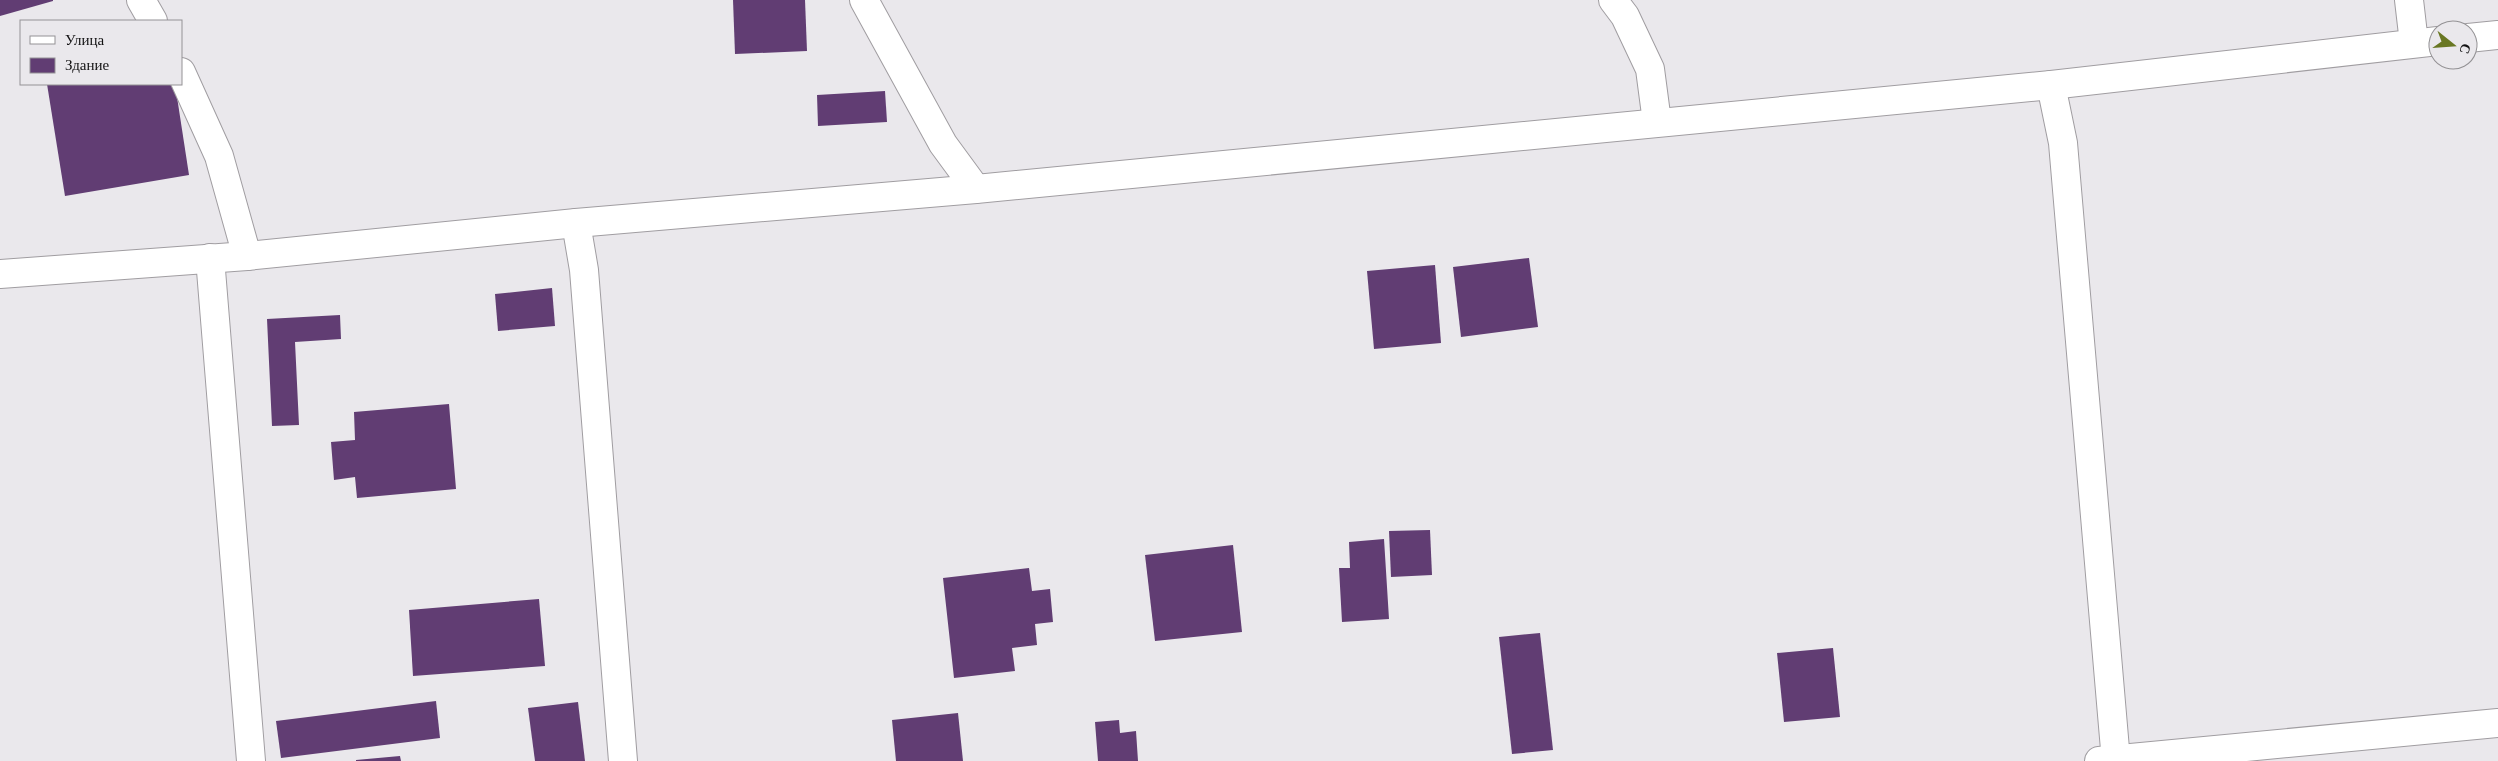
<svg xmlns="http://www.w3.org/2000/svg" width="2498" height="761" viewBox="0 0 2498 761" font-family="'Crimson Pro',serif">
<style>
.building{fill:#613d73}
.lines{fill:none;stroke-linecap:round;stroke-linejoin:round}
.minor-casing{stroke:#a09da1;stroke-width:30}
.minor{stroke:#fff;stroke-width:28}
</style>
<rect width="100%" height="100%" fill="#eae8ec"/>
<!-- building -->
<g class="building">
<polygon points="0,0 53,0 53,1 0,16"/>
<polygon points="733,0 805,0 807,51 735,54"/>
<polygon points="47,84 175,84 189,175 65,196"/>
<polygon points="885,91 887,122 818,126 817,95"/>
<polygon points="1529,258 1538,327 1461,337 1453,267"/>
<polygon points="1435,265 1441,343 1374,349 1367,271"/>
<polygon points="552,288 555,326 498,331 495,294"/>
<polygon points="340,315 341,339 295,342 299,425 272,426 267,319"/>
<polygon points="449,404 456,489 357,498 355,477 334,480 331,442 355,440 354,412"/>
<polygon points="1430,530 1432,575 1391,577 1389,531"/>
<polygon points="1384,539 1389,619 1342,622 1339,568 1350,568 1349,542"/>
<polygon points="1233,545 1242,632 1155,641 1145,555"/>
<polygon points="1029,568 1032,591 1050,589 1053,622 1035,624 1037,645 1012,648 1015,671 954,678 943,578"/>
<polygon points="539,599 545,666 413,676 409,610"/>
<polygon points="1540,633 1553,750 1512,754 1499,637"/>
<polygon points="1833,648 1840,717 1784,722 1777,653"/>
<polygon points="436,701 440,738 281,758 276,721"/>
<polygon points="578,702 585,761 535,761 528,708"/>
<polygon points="958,713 963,761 896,761 892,720"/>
<polygon points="1119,720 1120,733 1136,731 1138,761 1098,761 1095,722"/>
<polygon points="400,756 401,761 356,761 356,760"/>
</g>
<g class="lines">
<!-- minor casing -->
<g class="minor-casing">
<g id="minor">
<polyline points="141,0 153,21"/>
<polyline points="864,0 943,144 976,189"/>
<polyline points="1613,0 1625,16 1650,69 1657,122"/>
<polyline points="2409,0 2414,43"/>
<polyline points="2468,38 2498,35"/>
<polyline points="181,72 219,156 247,256"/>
<polyline points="2051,85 2063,143 2116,761"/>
<polyline points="576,223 584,270 623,761"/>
<polyline points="210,258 251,761"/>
<polyline points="0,274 247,256 576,223 976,189 2051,85 2438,41"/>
<polyline points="2099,761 2498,723"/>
</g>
</g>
<!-- minor -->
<use href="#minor" class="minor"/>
</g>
<!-- legend -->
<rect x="20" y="20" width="162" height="65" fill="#eae8ec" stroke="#949295"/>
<rect x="30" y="36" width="25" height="8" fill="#ffffff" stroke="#949295"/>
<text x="65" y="45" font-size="15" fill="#131213">Улица</text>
<rect x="30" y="58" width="25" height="15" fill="#613d73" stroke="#949295"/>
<text x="65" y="70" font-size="15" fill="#131213">Здание</text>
<!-- north arrow -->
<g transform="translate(2453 45) rotate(107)"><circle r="24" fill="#eae8ec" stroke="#949295"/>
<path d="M0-4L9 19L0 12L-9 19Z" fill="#697723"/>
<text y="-8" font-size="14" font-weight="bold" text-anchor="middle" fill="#131213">С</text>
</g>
</svg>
